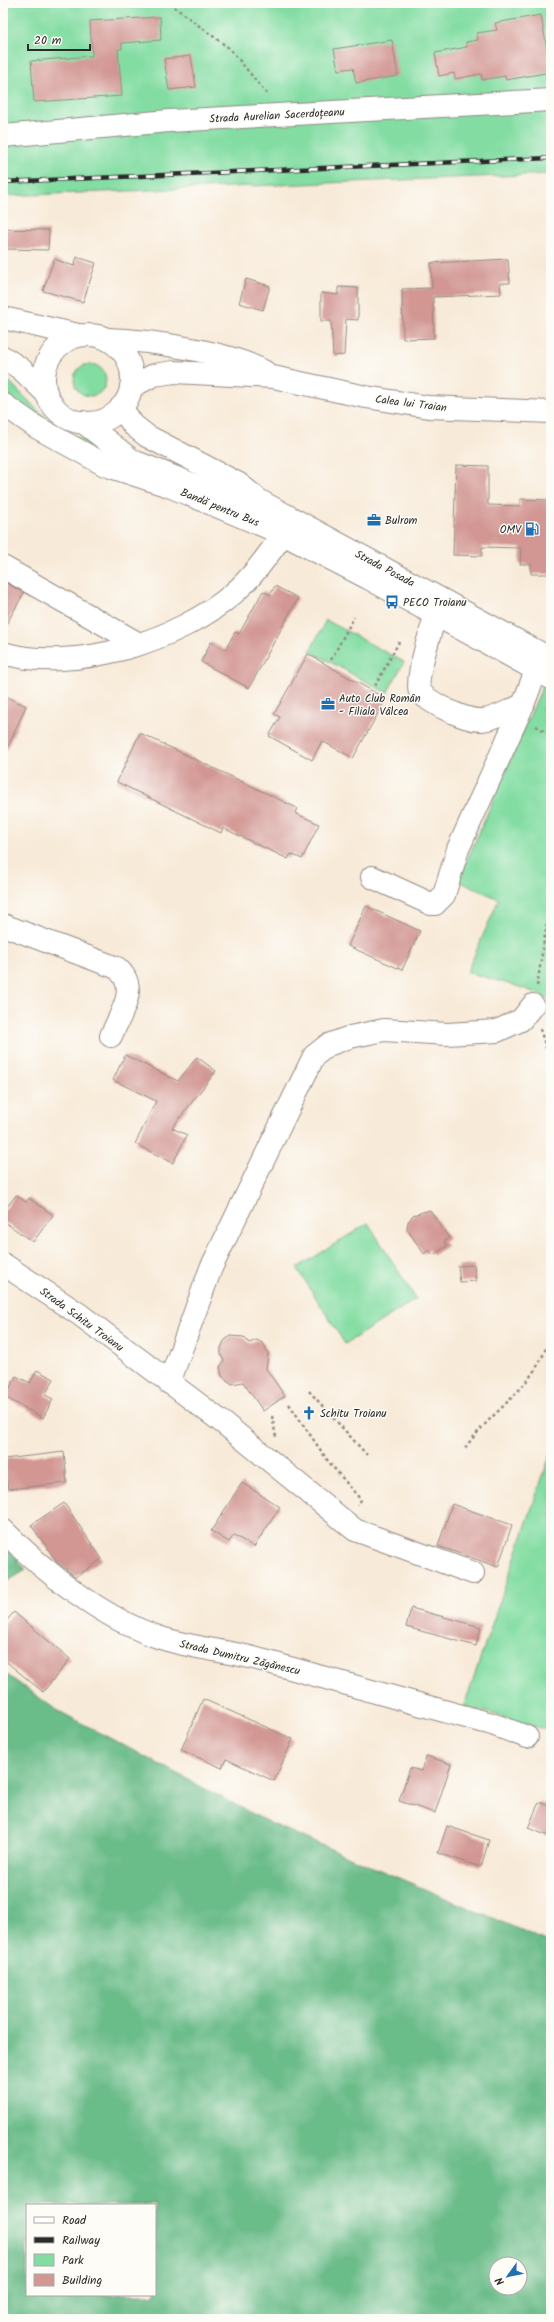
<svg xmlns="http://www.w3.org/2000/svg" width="554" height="2322" viewBox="0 0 554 2322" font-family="Kalam,sans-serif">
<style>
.green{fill:#83dda3;stroke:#578467}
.forest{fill:#6abc89;stroke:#4a745a;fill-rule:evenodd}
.building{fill:#d29693}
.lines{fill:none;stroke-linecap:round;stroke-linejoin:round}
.minor-casing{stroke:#928a82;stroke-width:24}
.major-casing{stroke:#928a82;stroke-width:24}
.path{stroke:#928a82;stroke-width:2.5;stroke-dasharray:3 3;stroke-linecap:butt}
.minor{stroke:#fff;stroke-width:22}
.major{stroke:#fff;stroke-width:22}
.rail-casing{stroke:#2b2b2b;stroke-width:4.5}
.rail{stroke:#fdfcf7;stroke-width:3;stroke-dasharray:9;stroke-linecap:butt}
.labels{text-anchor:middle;stroke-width:3;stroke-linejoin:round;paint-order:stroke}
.street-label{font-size:11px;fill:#2b2b2b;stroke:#fdfcf7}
.poi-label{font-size:11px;fill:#2b2b2b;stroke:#fdfcf7;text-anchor:start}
</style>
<rect width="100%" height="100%" fill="#fdfcf7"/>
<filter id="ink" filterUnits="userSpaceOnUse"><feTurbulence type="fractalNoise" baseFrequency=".025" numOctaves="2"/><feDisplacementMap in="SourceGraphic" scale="8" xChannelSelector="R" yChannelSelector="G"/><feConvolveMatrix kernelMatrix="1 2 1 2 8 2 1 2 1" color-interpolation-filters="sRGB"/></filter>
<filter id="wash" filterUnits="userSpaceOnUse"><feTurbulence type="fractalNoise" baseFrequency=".012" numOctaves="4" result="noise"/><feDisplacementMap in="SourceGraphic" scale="16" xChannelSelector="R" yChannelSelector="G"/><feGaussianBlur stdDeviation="0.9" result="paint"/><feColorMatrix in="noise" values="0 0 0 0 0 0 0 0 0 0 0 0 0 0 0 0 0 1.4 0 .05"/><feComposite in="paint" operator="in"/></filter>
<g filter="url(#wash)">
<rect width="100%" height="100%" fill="#f8ead8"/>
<!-- green -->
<g class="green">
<polygon points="3,3 551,3 551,174 3,196"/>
<circle cx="90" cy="380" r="16"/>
<polygon points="3,375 51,424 71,435 85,440 140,472 86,450 3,398"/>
<polygon points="326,620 404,662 387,693 310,651"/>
<polygon points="544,683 551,687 551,1000 526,989 467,972 499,899 458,881"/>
<polygon points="368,1223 416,1299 345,1344 297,1268"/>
<polygon points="551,1452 551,1731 464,1706"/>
</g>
<!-- forest -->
<g class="forest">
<polygon points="3,1542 26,1570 3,1584"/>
<path d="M3 1672 55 1709 270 1823 551 1943V2319H3ZM27 2205H155V2295H27ZM496 2264H520V2288H496Z"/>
</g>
<g id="blocks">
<!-- building -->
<g class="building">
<polygon points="541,15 551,72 506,80 505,76 482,80 481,74 455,79 454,73 439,76 435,53 467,47 466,42 478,40 477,33 497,30 495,23"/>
<polygon points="160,17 161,40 122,43 122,49 118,49 122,96 34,102 31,61 92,56 90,21"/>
<polygon points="392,40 398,76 356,83 353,68 338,70 334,49"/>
<polygon points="191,56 196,87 169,90 164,59"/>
<polygon points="5,229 49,230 48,250 5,249"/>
<polygon points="77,257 96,263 83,302 43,291 54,259 74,266"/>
<polygon points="508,259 510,283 500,283 501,294 433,297 434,338 403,339 402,289 432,288 431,263"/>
<polygon points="246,279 270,286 263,310 239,303"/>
<polygon points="338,287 358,288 358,320 346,319 344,355 333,356 331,321 321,321 321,293 338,295"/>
<polygon points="456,465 488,466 488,505 520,506 520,499 551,500 551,574 531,574 531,564 520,564 521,548 482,547 482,556 453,555"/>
<polygon points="3,581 24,593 3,630"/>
<polygon points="275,586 298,598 249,688 201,662 211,642 225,650 235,632 239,634 263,591 270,595"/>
<polygon points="308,654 386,699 353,758 322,741 312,760 269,736 280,717 274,714"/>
<polygon points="3,695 26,706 3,758"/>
<polygon points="140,733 297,808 295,813 319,824 302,859 291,854 288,859 223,828 221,833 117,782"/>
<polygon points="366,906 420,931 402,970 348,946"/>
<polygon points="125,1055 178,1081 197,1057 216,1071 172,1128 187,1135 173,1163 135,1144 156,1101 113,1080"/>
<polygon points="16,1195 26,1202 29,1198 53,1215 33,1242 3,1221 3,1212"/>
<polygon points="430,1210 449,1238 444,1241 447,1246 433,1255 429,1250 424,1254 407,1229 408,1222 413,1215"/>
<polygon points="474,1265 476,1281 460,1282 458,1266"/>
<polygon points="230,1336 244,1337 249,1343 257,1340 264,1344 268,1354 266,1369 285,1396 263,1411 243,1382 232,1384 222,1376 220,1367 224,1361 221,1355 221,1348 224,1341"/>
<polygon points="37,1370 54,1379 45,1395 53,1399 43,1418 5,1397 16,1376 30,1383"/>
<polygon points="64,1452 67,1483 8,1489 4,1459"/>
<polygon points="242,1483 280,1507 254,1547 234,1535 229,1542 211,1531"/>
<polygon points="64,1503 102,1559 76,1577 57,1562 31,1525"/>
<polygon points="452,1504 512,1525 498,1567 438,1546"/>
<polygon points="411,1608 481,1627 476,1646 406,1627"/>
<polygon points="14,1612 70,1659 43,1692 3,1659 3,1625"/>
<polygon points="203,1699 293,1739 274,1781 226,1759 222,1768 181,1750"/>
<polygon points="426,1756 451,1764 435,1813 399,1801 410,1768 422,1771"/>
<polygon points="539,1802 551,1807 551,1837 528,1828"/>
<polygon points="447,1826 489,1840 481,1867 438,1853"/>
</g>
</g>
</g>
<g filter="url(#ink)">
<use href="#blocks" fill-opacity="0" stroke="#928a82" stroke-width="1"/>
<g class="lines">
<!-- minor casing -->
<g class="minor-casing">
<g id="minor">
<polyline points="3,136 169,121 551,100"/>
<polyline points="3,404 36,427 105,465 169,486 283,534 368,578 551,678"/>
<polyline points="3,567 139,644"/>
<path d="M440 602C435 618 414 678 420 692 431 704 466 721 482 720 495 719 510 710 523 705"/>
<path d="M3 653C73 674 181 640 234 593 257 573 274 546 292 522"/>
<polyline points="372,877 431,904 435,904 444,895 458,849 523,705 541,657"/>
<path d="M3 925 117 968C140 988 121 1012 111 1036"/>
<polyline points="3,1264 79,1314 226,1425 355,1530 473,1573"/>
<polyline points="169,1383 211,1268 314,1056 328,1045 350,1037 384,1030 447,1034 497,1031 521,1020 533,1005"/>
<path d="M3 1530C44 1572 105 1620 161 1638 195 1649 231 1651 265 1661 340 1682 416 1704 492 1724L527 1737"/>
</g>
</g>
<!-- major casing -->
<g class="major-casing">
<g id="major">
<polyline points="3,318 78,335"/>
<circle cx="88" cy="379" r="44"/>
<path d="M107 339C148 340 230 352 265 372"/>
<polyline points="3,357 21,369 45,392"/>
<polyline points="131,387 154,375 174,372 273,377 366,397 429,407 551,412"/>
<polyline points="121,407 133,425 147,436 239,484 260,501 551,659"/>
<polyline points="83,422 133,461 197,486 252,499"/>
</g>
</g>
<!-- path -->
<g class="path">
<polyline points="169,3 230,49 267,94"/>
<polyline points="331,660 354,617"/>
<polyline points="375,686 399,642"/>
<polyline points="547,706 551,795"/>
<polyline points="536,726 551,735"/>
<polyline points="537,986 547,922 551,869"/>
<polyline points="540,1029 551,1063"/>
<polyline points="309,1391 367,1455"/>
<polyline points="289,1404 328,1461 361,1500 357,1505"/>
<polyline points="272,1416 276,1437"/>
<path d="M465 1448C496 1405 538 1387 551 1332"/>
</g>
<!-- minor -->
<use href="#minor" class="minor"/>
<!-- major -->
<use href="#major" class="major"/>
<!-- rail casing -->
<g class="rail-casing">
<polyline id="rail" points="3,182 551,158"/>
</g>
<!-- rail -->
<use href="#rail" class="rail"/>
</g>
</g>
<!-- icons -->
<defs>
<g id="office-bare" transform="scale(1.08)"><path d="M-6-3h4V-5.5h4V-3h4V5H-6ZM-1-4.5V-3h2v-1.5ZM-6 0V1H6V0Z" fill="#1f6fb2" stroke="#fdfcf7" stroke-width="2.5" paint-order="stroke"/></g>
<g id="fuel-bare" transform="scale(1.08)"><path d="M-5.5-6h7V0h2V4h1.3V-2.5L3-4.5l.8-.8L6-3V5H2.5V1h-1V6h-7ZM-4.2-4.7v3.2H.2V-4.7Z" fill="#1f6fb2" stroke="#fdfcf7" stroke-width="2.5" paint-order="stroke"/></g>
<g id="bus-bare" transform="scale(1.08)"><path d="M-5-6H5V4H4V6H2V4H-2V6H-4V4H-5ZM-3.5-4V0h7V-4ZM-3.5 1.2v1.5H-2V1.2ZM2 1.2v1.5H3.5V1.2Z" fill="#1f6fb2" stroke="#fdfcf7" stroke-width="2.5" paint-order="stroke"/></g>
<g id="church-bare" transform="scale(1.08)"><path d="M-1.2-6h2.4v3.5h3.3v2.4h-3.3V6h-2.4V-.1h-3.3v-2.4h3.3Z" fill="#1f6fb2" stroke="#fdfcf7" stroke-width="2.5" paint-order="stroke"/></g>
</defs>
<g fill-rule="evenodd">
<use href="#office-bare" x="374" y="520"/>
<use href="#fuel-bare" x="532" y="529"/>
<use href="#bus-bare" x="392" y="602"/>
<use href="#office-bare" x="328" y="704"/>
<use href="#church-bare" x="309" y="1413"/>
</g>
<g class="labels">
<!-- street labels -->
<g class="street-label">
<text transform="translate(277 115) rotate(-3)" y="4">Strada Aurelian Sacerdoțeanu</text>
<text transform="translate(411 403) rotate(7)" y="4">Calea lui Traian</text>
<text transform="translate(220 507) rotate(22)" y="4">Bandă pentru Bus</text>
<text transform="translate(385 568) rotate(28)" y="4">Strada Posada</text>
<text transform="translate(82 1319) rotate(36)" y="4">Strada Schitu Troianu</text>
<text transform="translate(240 1657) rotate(13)" y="4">Strada Dumitru Zăgănescu</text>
</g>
<!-- poi labels -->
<g class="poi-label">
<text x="385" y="524">Bulrom</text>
<text x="521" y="533" text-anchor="end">OMV</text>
<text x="403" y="606">PECO Troianu</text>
<text x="339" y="702">Auto Club Român<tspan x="339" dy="13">- Filiala Vâlcea</tspan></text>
<text x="320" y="1417">Schitu Troianu</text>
</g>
</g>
<!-- margin -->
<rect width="554" height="2322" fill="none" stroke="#fdfcf7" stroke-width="16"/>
<!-- legend -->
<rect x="26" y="2204" width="130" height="92" fill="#fdfcf7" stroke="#a9a8a5"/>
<rect x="34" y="2217" width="20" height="6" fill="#ffffff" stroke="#a9a8a5"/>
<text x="62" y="2224" font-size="12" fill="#2b2b2b">Road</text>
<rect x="34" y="2237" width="20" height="6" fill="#2b2b2b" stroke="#a9a8a5"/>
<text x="62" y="2244" font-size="12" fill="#2b2b2b">Railway</text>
<rect x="34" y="2254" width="20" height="12" fill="#83dda3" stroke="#a9a8a5"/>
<text x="62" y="2264" font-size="12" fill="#2b2b2b">Park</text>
<rect x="34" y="2274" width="20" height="12" fill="#d29693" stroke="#a9a8a5"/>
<text x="62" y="2284" font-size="12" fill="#2b2b2b">Building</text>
<!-- north arrow -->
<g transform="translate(508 2276) rotate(237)"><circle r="19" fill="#fdfcf7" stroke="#a9a8a5"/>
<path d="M0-3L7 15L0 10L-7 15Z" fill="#1f6fb2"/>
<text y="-6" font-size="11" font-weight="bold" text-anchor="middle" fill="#2b2b2b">N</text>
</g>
<!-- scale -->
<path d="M28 44v6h62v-6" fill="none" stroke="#2b2b2b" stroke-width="2"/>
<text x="34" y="44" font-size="12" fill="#2b2b2b" stroke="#fdfcf7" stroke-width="3" paint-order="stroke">20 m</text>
</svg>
